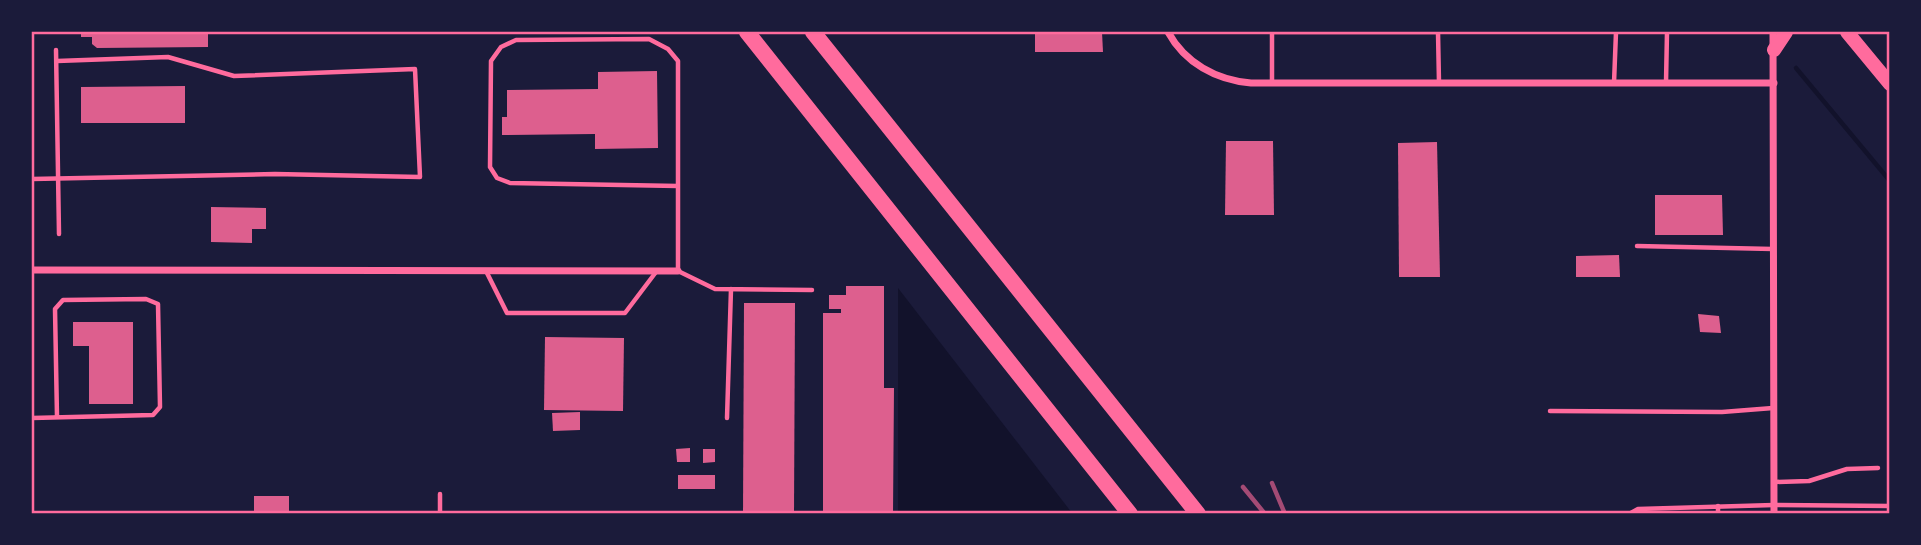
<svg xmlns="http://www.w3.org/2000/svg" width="1921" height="545" viewBox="0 0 1921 545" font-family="'PT Sans Narrow',sans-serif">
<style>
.water{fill:#12122b}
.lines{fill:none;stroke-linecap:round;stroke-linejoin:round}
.stream{stroke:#12122b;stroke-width:4.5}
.building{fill:#dd5f8e}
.service{stroke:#ff6b9d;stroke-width:4.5}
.minor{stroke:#ff6b9d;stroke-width:7}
.primary{stroke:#ff6b9d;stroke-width:14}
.motorway{stroke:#ff6b9d;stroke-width:16}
.rail{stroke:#a44b75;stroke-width:4.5}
.neatline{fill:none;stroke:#ff6b9d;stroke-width:2.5}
</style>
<rect width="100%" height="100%" fill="#1b1b3a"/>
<!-- water -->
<polygon class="water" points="898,288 1072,513 898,513"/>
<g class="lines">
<!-- stream -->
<polyline class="stream" points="1796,68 1890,181"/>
</g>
<!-- building -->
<g class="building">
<polygon points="81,32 208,32 208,47 97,48 92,44 92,37 81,37"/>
<polygon points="1035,32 1102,32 1103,52 1035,52"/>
<polygon points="657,71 658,148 595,149 595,134 502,135 502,117 507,117 507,90 598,89 598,72"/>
<polygon points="185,86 185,123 81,123 81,87"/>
<polygon points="1226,141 1273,141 1274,215 1225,215"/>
<polygon points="1437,142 1440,277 1399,277 1398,143"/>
<polygon points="1655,195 1722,195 1723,235 1655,235"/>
<polygon points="211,207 266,208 266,229 252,229 252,243 211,242"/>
<polygon points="1619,255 1620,277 1576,277 1576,256"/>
<polygon points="846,286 884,286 884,388 894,388 893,514 823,514 823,313 841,313 841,309 829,309 829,295 846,295"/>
<polygon points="744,303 795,303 794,514 743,514"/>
<polygon points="1698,314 1719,316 1721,333 1700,332"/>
<polygon points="73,322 133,322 133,404 89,404 89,346 73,346"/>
<polygon points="545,337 624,338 623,411 544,410"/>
<polygon points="580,412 580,430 553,431 552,413"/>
<polygon points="690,448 690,462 677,462 676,449"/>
<polygon points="703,449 715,449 715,462 703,463"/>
<rect x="678" y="475" width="37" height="14"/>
<rect x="254" y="496" width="35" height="18"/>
</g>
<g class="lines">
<!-- service -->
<g class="service">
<polyline points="1272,32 1438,32"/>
<polyline points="1272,32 1272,83"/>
<polyline points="1438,32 1439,83"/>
<polyline points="56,50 59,234"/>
<polyline points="1614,83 1616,32"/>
<polyline points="1666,83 1667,32"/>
<polyline points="32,179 275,174 420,177 415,69 234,76 168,57 57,61"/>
<polyline points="678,186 510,183 497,178 490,167 491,61 501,47 516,40 649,39 668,49 678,61 678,271 715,289 812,290"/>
<polyline points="1637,246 1773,249"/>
<polyline points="486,271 507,313 625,313 656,272"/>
<polyline points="1550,411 1722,412 1773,408"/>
<polyline points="32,418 153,415 160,407 158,304 146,299 63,300 55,309 57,417"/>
<polyline points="727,418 731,289"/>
<polyline points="1774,482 1809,481 1847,469 1878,468"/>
<polyline points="440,494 440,514"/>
<polyline points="1629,514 1638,509 1774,505 1890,506"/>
<polyline points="1718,514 1718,506"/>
</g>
<!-- minor -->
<g class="minor">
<path d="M1168 32C1185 63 1216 80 1251 83H1774"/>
<polyline points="1773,32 1774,514"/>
<polyline points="32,270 678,271"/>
</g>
<!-- primary -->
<g class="primary">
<polyline points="1847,32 1890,84"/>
<polyline points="1774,50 1786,32"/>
</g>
<!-- motorway -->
<g class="motorway">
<polyline points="747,32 1130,514"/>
<polyline points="813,32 1198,514"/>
</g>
<!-- rail -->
<g class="rail">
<polyline points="1272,483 1285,514"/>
<polyline points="1243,487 1265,514"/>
</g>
</g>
<!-- border -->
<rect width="1921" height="545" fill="none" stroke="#1b1b3a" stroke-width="66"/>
<rect x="33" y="33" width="1855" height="479" class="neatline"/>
</svg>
